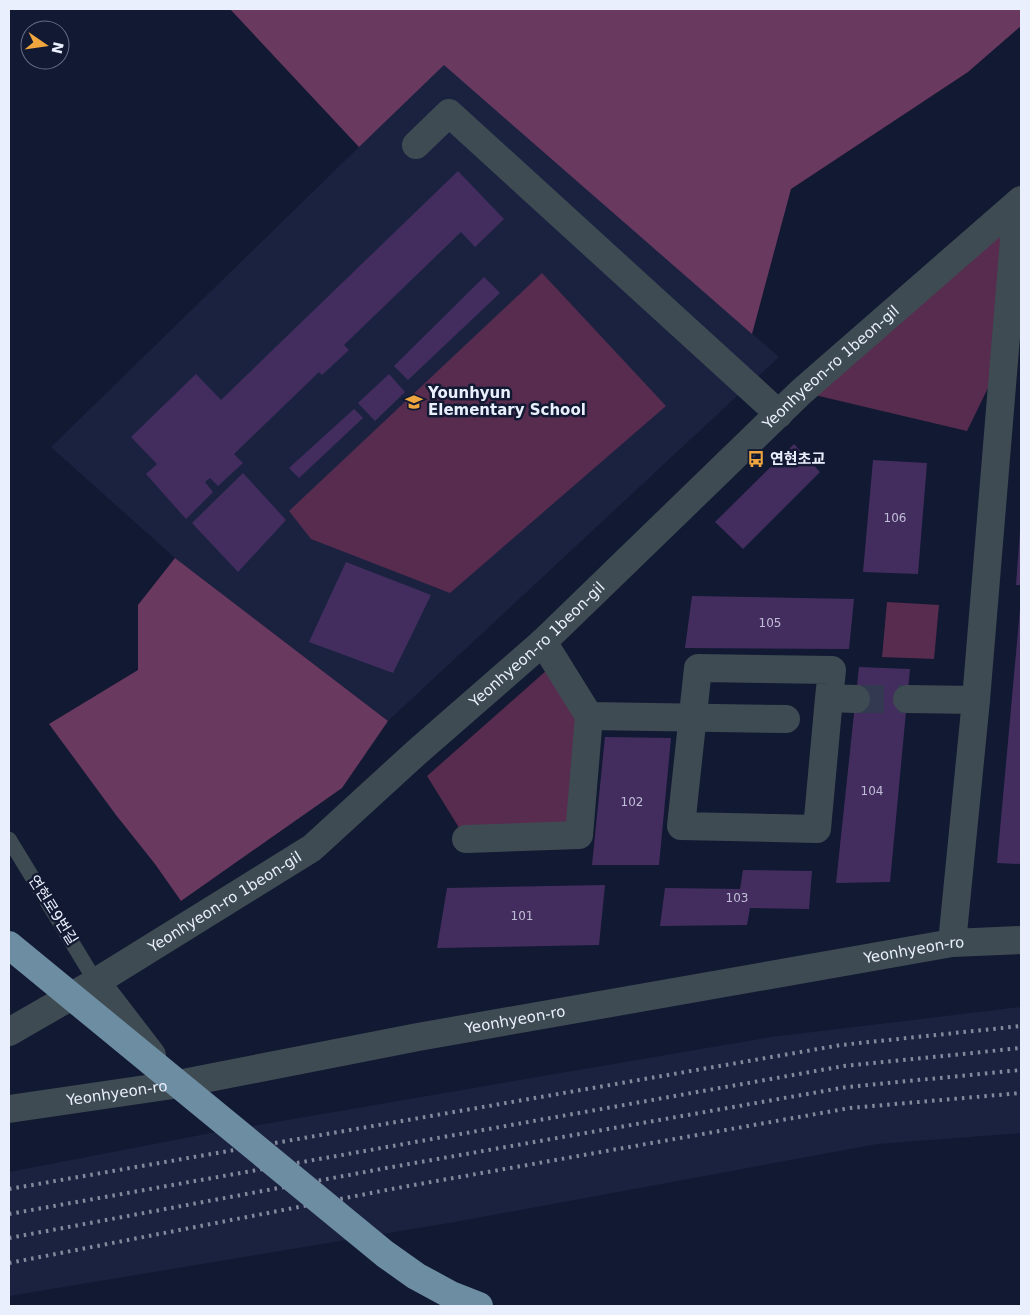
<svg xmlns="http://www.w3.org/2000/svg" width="1030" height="1315" viewBox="0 0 1030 1315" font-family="'DejaVu Sans','Noto Sans KR',sans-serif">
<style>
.built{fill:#1a2240}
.green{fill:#582c4f}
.forest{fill:#693960}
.building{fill:#432d5f}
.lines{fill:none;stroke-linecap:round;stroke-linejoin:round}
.minor-tunnel{stroke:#323950;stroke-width:28;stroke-dasharray:28 14;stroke-linecap:butt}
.service{stroke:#3e4b53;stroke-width:15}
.minor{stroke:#3e4b53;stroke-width:28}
.tertiary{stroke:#3e4b53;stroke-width:28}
.rail{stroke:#848a9d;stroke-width:4;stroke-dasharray:2.5 5;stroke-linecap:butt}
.motorway-bridge{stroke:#6d8da3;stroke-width:28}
.labels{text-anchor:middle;stroke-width:5;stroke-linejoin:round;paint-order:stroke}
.number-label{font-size:12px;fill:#c0bed6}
.street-label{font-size:15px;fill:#eaeffd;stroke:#121932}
.poi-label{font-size:15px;font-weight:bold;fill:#eaeffd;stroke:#121932;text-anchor:start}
</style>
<rect width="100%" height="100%" fill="#121932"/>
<!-- built -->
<g class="built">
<polygon points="444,64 779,357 388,721 175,558 51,447"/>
<polygon points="1021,1007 1021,1133 877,1144 455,1222 9,1296 9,1172 211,1133 771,1037"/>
</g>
<!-- green -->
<g class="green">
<polygon points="1021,208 1021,320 967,431 802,392"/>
<polygon points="542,273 666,406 450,593 311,539 289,511"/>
<polygon points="887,602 939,605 934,659 882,657"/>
<polygon points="555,663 589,716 579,835 466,839 427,776"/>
</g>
<!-- forest -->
<g class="forest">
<polygon points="230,9 1021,9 1021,26 968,72 791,189 752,334 444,65 359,147"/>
<polygon points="175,558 388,721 342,788 181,901 155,864 116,815 49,724 138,670 138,605"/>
</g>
<!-- building -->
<g class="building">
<polygon points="458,171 504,219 475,247 461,232 344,345 349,350 322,375 319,372 234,454 243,463 218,486 210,478 205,482 213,492 186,519 146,474 157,464 131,437 196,374 221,400"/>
<polygon points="484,277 500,293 408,380 394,366"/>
<polygon points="389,374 405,392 375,421 358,403"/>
<polygon points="354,409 363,418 299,478 289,468"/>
<polygon points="794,444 820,472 743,549 715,522"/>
<polygon points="873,460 927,463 918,574 863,572"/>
<polygon points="243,473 286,520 238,572 192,523"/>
<polygon points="1020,531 1021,531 1021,585 1016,585"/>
<polygon points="346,562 431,595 393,673 309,642"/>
<polygon points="692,596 854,599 849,649 685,648"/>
<polygon points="1020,609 1021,609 1021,864 997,863"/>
<polygon points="859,667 910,669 890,882 836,883"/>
<polygon points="605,737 671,738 659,865 592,865"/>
<polygon points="743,870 812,871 809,909 750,908 747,925 660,926 665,888 740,889"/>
<polygon points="605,885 599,945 437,948 447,888"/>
</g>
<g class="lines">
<!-- minor-tunnel -->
<polyline class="minor-tunnel" points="856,699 907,699"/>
<!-- service -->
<polyline class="service" points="9,839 96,982"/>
<!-- minor -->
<g class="minor">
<polyline points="416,145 449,113 779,414"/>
<polyline points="543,642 589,716 786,719"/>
<polyline points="829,698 817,829 681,826 698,668 832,670 829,698 856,699"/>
<polyline points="907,699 976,700"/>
<polyline points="466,839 579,835 589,716"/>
</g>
<!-- tertiary -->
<g class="tertiary">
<polyline points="952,943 976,700 1017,204"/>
<polyline points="96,982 152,1055"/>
<path id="s1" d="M9 1032 96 982 312 848 417 752 543 642 801 392 1021 200"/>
<path id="s2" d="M9 1109 173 1085 418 1037 952 943 1021 940"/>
</g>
<!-- rail -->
<g class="rail">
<polyline points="9,1189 841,1045 1021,1026"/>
<polyline points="9,1214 844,1066 1021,1048"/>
<polyline points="9,1238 392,1167 847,1087 1021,1070"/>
<polyline points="9,1263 397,1188 850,1108 1021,1093"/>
</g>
<!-- motorway-bridge -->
<polyline class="motorway-bridge" points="9,945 385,1254 416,1276 451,1295 479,1306"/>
</g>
<!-- icons -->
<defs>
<g id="school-bare" transform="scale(1.35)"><path d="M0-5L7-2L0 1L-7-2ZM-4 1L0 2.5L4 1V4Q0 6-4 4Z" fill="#f0a63e" stroke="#121932" stroke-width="2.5" paint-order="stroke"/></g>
<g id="bus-bare" transform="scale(1.35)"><path d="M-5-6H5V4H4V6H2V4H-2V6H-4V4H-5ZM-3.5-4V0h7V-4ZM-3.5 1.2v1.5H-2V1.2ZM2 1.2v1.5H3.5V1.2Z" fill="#f0a63e" stroke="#121932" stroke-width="2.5" paint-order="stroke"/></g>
</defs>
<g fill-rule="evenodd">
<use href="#school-bare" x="414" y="402"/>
<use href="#bus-bare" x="756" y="459"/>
</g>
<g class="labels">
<!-- number labels -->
<g class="number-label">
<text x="895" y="522">106</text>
<text x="770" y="627">105</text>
<text x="872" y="795">104</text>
<text x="632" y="806">102</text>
<text x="737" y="902">103</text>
<text x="522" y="920">101</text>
</g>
<!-- street labels -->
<g class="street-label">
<text dy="5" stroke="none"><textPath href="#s1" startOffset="1062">Yeonhyeon-ro 1beon-gil</textPath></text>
<text dy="5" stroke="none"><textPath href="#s1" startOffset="658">Yeonhyeon-ro 1beon-gil</textPath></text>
<text dy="5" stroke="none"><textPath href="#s1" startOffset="252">Yeonhyeon-ro 1beon-gil</textPath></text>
<text transform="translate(53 910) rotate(58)" y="5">연현로9번길</text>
<text dy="5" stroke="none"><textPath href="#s2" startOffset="919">Yeonhyeon-ro</textPath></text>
<text dy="5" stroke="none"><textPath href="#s2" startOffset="514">Yeonhyeon-ro</textPath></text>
<text dy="5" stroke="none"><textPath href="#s2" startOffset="109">Yeonhyeon-ro</textPath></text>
</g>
<!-- poi labels -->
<g class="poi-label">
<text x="428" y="398">Younhyun<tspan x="428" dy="17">Elementary School</tspan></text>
<text x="770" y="464">연현초교</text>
</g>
</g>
<!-- border -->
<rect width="1030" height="1315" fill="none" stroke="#eaeffd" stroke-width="20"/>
<!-- north arrow -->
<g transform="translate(45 45) rotate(103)"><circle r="24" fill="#121932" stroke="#686f83"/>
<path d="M0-4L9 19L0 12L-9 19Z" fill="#f0a63e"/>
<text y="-8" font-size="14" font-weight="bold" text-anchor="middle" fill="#eaeffd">N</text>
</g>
</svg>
